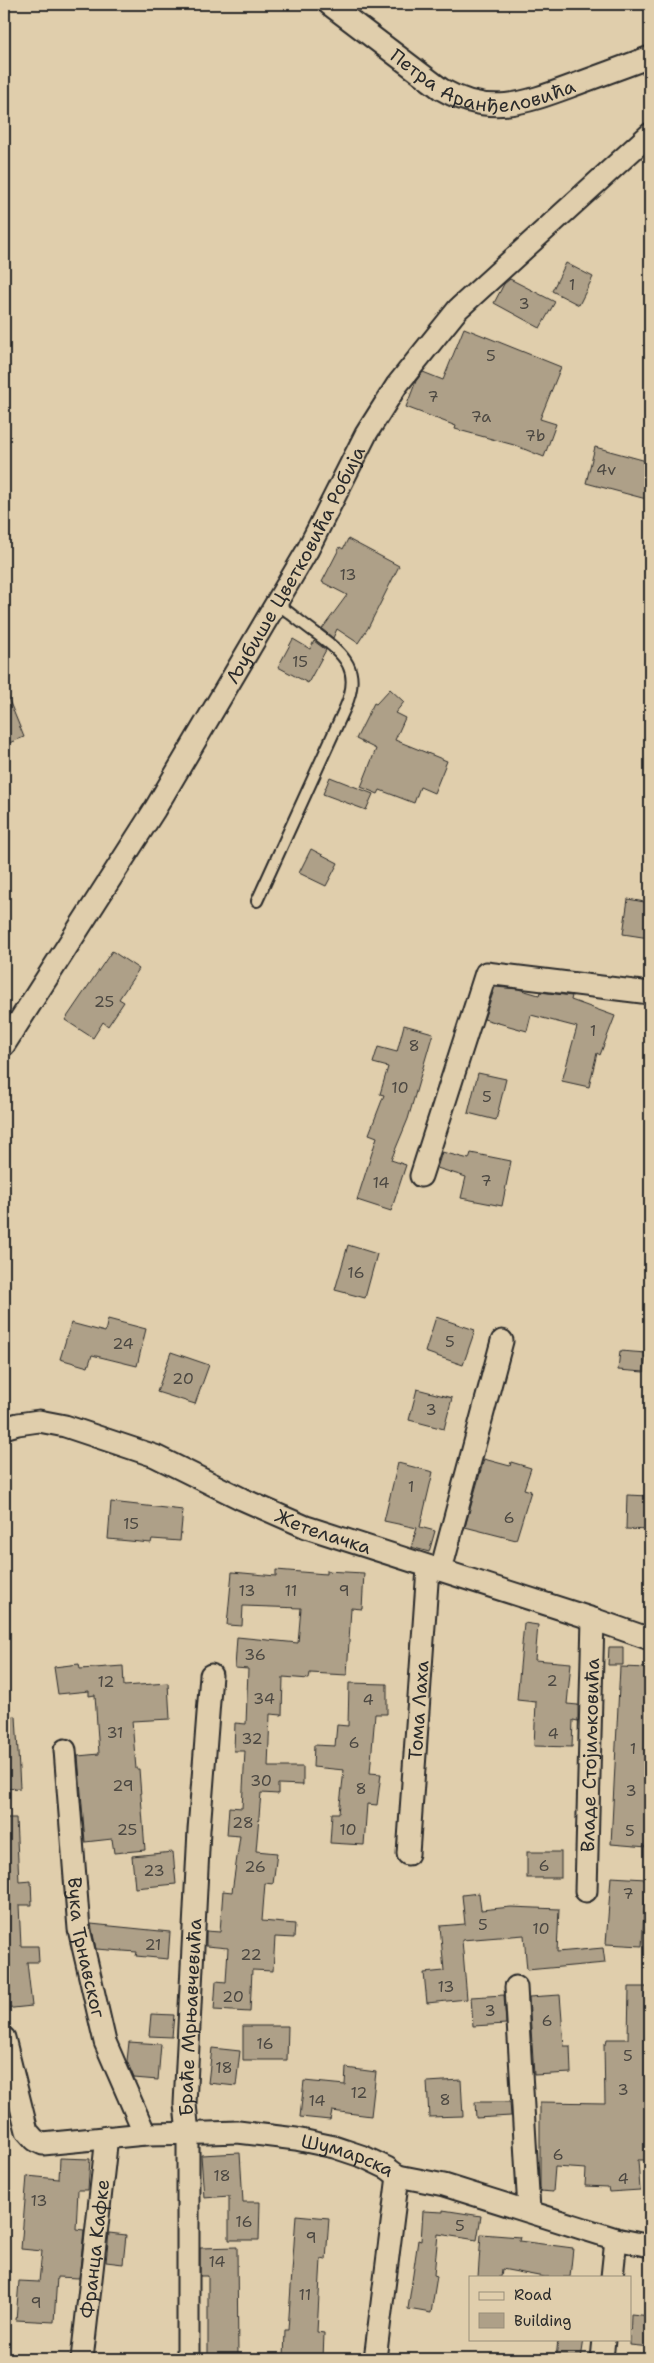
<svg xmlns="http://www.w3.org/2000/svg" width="654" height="2363" viewBox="0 0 654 2363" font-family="'Shantell Sans',sans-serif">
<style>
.building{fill:#aea088;stroke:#2b2b2b}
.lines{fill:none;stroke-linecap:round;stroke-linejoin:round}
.lane-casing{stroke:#2b2b2b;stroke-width:14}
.street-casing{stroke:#2b2b2b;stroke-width:25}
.lane{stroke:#e0ceac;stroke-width:10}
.street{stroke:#e0ceac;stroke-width:21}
.labels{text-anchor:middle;stroke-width:4;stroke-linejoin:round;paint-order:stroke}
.number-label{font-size:16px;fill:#4c4842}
.street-label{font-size:19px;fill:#2b2b2b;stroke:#e0ceac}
</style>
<rect width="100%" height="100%" fill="#e0ceac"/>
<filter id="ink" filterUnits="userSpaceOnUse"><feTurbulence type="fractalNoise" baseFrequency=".02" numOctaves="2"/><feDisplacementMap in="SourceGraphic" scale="10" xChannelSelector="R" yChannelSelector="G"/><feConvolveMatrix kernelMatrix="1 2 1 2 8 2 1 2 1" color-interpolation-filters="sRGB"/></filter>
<g filter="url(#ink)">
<!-- building -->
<g class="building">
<polygon points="566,263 593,277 579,305 552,291"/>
<polygon points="510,279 555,302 540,328 494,303 504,284"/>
<polygon points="464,328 561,367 540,419 556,424 544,457 514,445 455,429 456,426 406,407 416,381 423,372 443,380"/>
<polygon points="595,447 650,462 650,500 586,483"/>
<polygon points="348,539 399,566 368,628 358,643 337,629 333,638 322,629 347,595 322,582 340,547 343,549"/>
<polygon points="293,639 310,649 314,641 326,650 308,683 278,667"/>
<polygon points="4,688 24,737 4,745"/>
<polygon points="390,689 404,702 395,713 405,718 395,740 447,761 434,793 420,787 414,803 380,790 378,794 361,787 376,749 356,739 374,703 376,704"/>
<polygon points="330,777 373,794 366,810 323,794"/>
<polygon points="311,849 338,863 326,886 299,873"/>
<polygon points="628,899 650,903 649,938 623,934"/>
<polygon points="112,951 139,969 119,999 124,1002 108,1026 103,1022 93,1038 65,1020"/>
<polygon points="495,987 518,989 539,995 540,992 572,996 571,1000 615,1016 600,1055 597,1053 589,1087 562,1081 577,1027 531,1015 527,1031 484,1019"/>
<polygon points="404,1025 433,1033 408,1119 391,1160 406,1165 391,1211 357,1200 377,1137 369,1134 384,1095 380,1094 388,1067 373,1063 378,1047 397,1052"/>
<polygon points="478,1073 506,1079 496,1120 468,1113"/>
<polygon points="442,1152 469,1159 471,1153 511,1161 502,1206 461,1198 466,1177 437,1168"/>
<polygon points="348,1245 377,1254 365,1298 335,1290"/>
<polygon points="436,1317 475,1330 463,1365 425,1352"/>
<polygon points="108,1319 146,1329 137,1366 92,1355 88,1367 60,1359 71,1323 105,1332"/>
<polygon points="620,1351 646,1353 644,1372 618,1370"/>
<polygon points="171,1352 209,1365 195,1404 157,1392"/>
<polygon points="417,1389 452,1398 444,1429 409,1420"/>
<polygon points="484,1459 510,1466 511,1462 531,1468 524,1489 531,1491 516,1540 465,1527"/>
<polygon points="398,1463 433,1472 420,1527 435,1531 429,1552 411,1547 417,1528 384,1521"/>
<polygon points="627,1495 650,1496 650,1530 626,1529"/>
<polygon points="111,1502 183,1510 180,1541 152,1539 151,1543 108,1539"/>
<polygon points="276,1570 326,1574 326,1571 364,1573 362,1609 351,1608 347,1675 310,1673 309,1679 283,1677 282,1715 270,1714 268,1767 303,1767 303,1785 278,1784 278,1794 261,1793 256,1851 277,1853 273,1884 265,1883 262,1921 295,1924 294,1938 275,1937 273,1971 252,1970 250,2012 214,2010 216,1981 226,1982 228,1948 206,1946 206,1931 220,1932 223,1891 232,1892 240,1836 227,1835 229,1807 242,1808 245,1751 234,1751 235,1723 246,1724 248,1669 235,1668 237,1637 298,1643 301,1608 243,1606 242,1626 227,1625 232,1572 276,1576"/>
<polygon points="524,1623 538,1625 535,1660 571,1663 567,1704 578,1705 578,1721 573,1720 572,1747 534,1746 536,1702 517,1700"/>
<polygon points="609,1647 623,1647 623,1665 608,1665"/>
<polygon points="79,1664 80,1669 123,1666 124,1686 168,1683 170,1719 132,1721 136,1769 139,1769 145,1850 114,1853 112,1839 85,1842 78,1756 99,1754 95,1695 89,1696 89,1691 58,1694 54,1667"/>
<polygon points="620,1667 650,1668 649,1775 646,1816 649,1816 647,1847 611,1844"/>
<polygon points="349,1683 387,1684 387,1714 375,1714 370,1773 381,1774 377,1805 367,1804 364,1845 330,1843 332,1813 339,1813 344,1770 313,1767 314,1745 335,1746 337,1725 348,1726"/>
<polygon points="16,1716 20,1788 4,1789 4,1717"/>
<polygon points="4,1818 16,1818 19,1882 31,1881 32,1905 19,1905 21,1946 38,1946 39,1962 27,1962 32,2006 4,2009"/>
<polygon points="173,1852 176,1884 135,1888 132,1856"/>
<rect x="527" y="1852" width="34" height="26"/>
<polygon points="611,1877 646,1879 642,1946 606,1944"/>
<polygon points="479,1893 481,1910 511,1907 559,1909 557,1952 603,1948 605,1963 527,1970 524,1935 462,1940 467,1999 427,2003 424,1973 444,1971 440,1926 465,1924 462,1895"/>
<polygon points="91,1924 170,1932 168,1959 136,1956 137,1952 96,1949"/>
<polygon points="629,1987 650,1987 650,2160 638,2160 640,2190 609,2192 608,2187 585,2186 586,2169 555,2167 553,2192 540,2191 540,2102 605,2103 604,2044 606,2044 607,2039 628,2039"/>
<polygon points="504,1995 506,2024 473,2026 471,1997"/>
<polygon points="560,1995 564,2046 570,2046 571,2073 534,2075 529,1997"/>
<polygon points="151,2014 174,2015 172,2037 149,2036"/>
<polygon points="243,2026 288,2026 287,2060 243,2060"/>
<polygon points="129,2042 161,2044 158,2080 134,2078 127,2061"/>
<polygon points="212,2048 240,2051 236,2086 208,2083"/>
<polygon points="346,2068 376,2072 371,2116 332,2111 330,2120 300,2117 304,2081 345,2085"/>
<polygon points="461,2080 463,2116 429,2117 427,2082"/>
<polygon points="475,2102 510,2102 511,2116 476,2118"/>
<polygon points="240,2153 243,2202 260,2202 259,2240 229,2240 229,2196 204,2198 201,2155"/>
<polygon points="60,2158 90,2159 88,2190 78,2190 76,2229 84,2230 79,2278 57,2277 54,2322 16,2320 19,2281 39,2282 42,2251 21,2249 27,2176 59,2179"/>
<polygon points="443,2210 481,2216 477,2240 438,2234 434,2275 437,2276 431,2313 408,2309 418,2240 421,2241 423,2211 443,2212"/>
<polygon points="296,2215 329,2218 326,2260 321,2259 317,2332 324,2333 323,2359 284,2359 285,2330 288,2330"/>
<polygon points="109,2233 126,2235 123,2264 106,2262"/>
<polygon points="481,2234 520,2237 519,2241 573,2248 570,2277 544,2277 502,2269 501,2277 478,2277"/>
<polygon points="237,2247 238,2359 208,2359 208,2276 200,2276 200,2248"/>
<polygon points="631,2314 650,2316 650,2347 630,2345"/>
<polygon points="558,2339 584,2339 581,2359 556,2359"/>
</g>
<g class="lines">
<!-- lane casing -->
<g class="lane-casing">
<path id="lane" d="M257 901 345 708C362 670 345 655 317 634 303 624 290 613 276 603"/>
</g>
<!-- street casing -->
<g class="street-casing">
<g id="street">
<path id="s1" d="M329 4 441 89C490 117 525 103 574 85 599 76 625 66 650 57"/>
<path id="s2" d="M4 1045 155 809 307 551 366 434 397 385 458 309 650 134"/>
<polyline points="421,1176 486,973 650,993"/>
<path id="s3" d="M4 1428 18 1424 39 1421 65 1426 155 1456 242 1499 306 1527 593 1619 650 1639"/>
<polyline points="441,1570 502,1341"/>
<path id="s4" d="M65 1750 79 1929 105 2042 145 2134"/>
<path id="s5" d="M408 1854 428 1568"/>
<path id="s6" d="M586 1891 593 1619"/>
<polyline points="516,1987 529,2210"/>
<path id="s7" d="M4 2038 27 2131 35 2140 43 2144 145 2134 209 2133 238 2132 296 2139 334 2147 364 2157 387 2168 398 2176 444 2185 616 2239 650 2246"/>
<polyline points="612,2277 616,2239"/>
<path id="s8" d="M82 2359 107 2137"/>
<path id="s9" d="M188 2359V2134L185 2104 199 1830 211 1675"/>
<polyline points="375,2359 398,2176"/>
<polyline points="602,2359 604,2339"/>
</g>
</g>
<!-- lane -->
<use href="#lane" class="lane"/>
<!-- street -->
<use href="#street" class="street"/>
</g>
</g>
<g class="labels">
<!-- number labels -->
<g class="number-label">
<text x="572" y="290">1</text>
<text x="524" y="309">3</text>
<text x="491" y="361">5</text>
<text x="433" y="402">7</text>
<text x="481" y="422">7a</text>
<text x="535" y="441">7b</text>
<text x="606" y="475">4v</text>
<text x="348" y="580">13</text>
<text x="300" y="667">15</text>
<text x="104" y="1007">25</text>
<text x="593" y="1036">1</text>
<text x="414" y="1051">8</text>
<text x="400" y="1093">10</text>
<text x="487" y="1102">5</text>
<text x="486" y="1186">7</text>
<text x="381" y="1188">14</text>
<text x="356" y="1278">16</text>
<text x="450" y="1347">5</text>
<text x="123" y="1349">24</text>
<text x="183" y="1384">20</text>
<text x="431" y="1415">3</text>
<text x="411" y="1492">1</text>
<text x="509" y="1523">6</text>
<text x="131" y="1529">15</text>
<text x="247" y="1596">13</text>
<text x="291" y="1596">11</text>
<text x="344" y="1596">9</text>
<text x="255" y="1660">36</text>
<text x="552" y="1686">2</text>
<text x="106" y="1687">12</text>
<text x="264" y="1704">34</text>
<text x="368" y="1705">4</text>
<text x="115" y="1738">31</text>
<text x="553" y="1739">4</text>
<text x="252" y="1744">32</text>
<text x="354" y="1748">6</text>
<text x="633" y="1754">1</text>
<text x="261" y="1786">30</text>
<text x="123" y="1791">29</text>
<text x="361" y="1794">8</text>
<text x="631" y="1796">3</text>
<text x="243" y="1828">28</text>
<text x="127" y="1835">25</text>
<text x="348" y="1835">10</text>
<text x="630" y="1836">5</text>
<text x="544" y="1871">6</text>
<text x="255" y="1872">26</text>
<text x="154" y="1876">23</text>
<text x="628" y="1899">7</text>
<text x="483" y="1930">5</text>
<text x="541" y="1934">10</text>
<text x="153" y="1950">21</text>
<text x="251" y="1960">22</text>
<text x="446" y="1992">13</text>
<text x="233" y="2002">20</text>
<text x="490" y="2016">3</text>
<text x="547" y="2026">6</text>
<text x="265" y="2049">16</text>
<text x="628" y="2061">5</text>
<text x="224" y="2073">18</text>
<text x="623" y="2095">3</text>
<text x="359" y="2098">12</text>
<text x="445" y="2105">8</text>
<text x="317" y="2106">14</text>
<text x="558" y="2160">6</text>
<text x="222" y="2181">18</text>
<text x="623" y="2184">4</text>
<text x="39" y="2206">13</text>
<text x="244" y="2227">16</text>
<text x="460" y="2231">5</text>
<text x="311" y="2243">9</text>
<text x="217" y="2267">14</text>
<text x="305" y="2300">11</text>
<text x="36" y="2308">9</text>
</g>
<!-- street labels -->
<g class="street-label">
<text dy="7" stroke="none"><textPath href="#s1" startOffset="180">Петра Аранђеловића</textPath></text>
<text dy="7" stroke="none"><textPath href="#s2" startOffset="562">Љубише Цветковића Робија</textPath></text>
<text dy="7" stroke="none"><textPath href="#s3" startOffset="342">Жетелачка</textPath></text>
<text dy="7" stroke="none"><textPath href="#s5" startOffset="144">Тома Лаха</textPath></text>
<text dy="7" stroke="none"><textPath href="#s6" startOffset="136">Владе Стојиљковића</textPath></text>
<text dy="7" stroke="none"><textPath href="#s4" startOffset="199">Вука Трнавског</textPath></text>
<text dy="7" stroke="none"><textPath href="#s9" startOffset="342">Браће Мрњавчевића</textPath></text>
<text dy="7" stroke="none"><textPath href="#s7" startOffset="425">Шумарска</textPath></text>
<text dy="7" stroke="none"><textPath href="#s8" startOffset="111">Франца Кафке</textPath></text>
</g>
</g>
<!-- margin -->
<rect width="654" height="2363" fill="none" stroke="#e0ceac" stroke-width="20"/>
<rect x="10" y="10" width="634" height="2343" fill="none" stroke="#2b2b2b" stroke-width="2" filter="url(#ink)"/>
<!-- legend -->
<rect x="469" y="2276" width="162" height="65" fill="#e0ceac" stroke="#988d78"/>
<rect x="479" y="2292" width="25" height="8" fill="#e0ceac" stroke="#988d78"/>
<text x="514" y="2300" font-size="15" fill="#2b2b2b">Road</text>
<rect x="479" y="2313" width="25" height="15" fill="#aea088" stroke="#988d78"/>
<text x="514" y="2326" font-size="15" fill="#2b2b2b">Building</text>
</svg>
